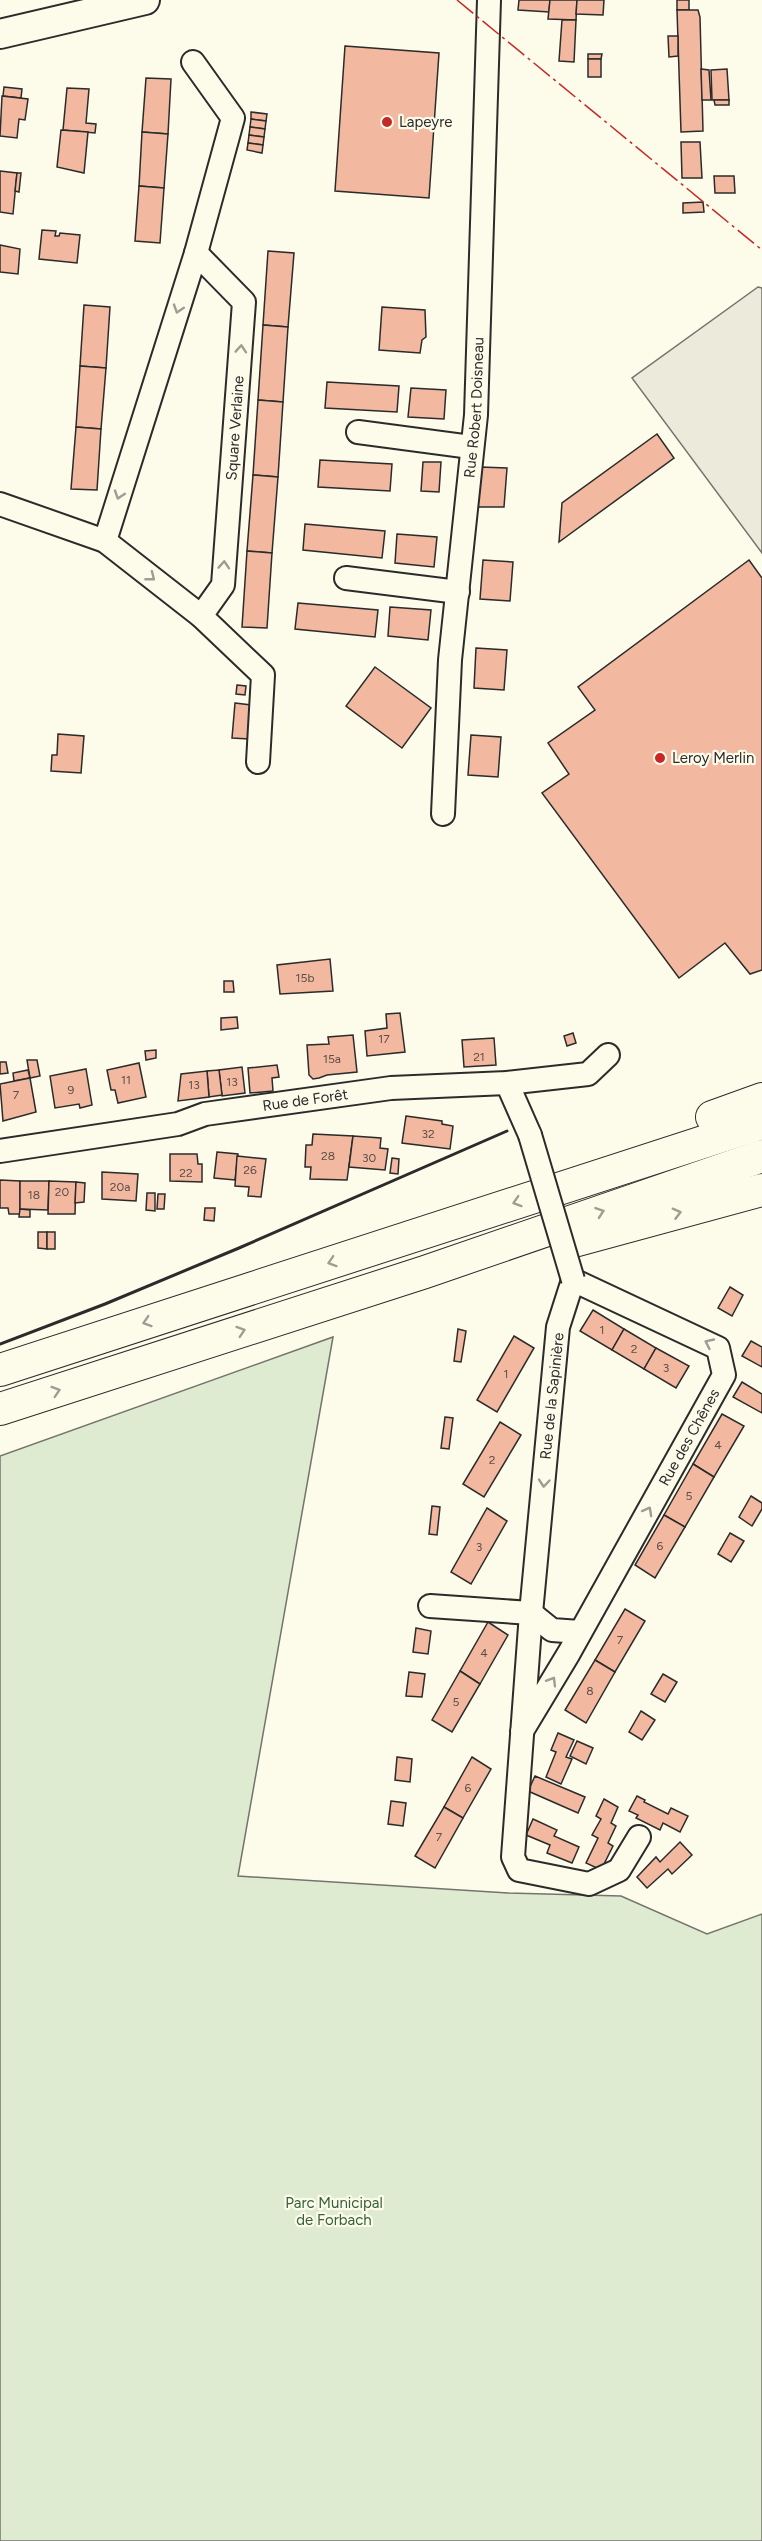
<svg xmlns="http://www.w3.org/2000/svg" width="762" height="2541" viewBox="0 0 762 2541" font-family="Figtree,sans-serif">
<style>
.green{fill:#deebd1;stroke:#74746e;stroke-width:1.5}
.parking{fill:#eceadb;stroke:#74746e;stroke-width:1.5}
.building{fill:#f2b8a0;stroke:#2b2b2b;stroke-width:1.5}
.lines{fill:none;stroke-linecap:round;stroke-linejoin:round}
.minor-casing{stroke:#2b2b2b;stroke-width:26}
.major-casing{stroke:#2b2b2b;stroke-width:32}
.highway-casing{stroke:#2b2b2b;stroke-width:34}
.minor{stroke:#fdfbea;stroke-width:22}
.major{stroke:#fdfbea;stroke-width:28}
.highway{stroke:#fdfbea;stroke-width:32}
.minor-bridge-casing{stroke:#2b2b2b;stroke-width:26;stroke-linecap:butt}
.minor-bridge{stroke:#fdfbea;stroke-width:22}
.wall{stroke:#2b2b2b;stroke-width:3}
.power{stroke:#c62828;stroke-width:1.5;stroke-dasharray:21 4.5 3 4.5;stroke-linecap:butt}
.oneway{stroke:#9e9d94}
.poi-dot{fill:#c62828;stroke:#fdfbea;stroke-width:2}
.labels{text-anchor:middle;stroke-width:4.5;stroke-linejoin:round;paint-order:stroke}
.number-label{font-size:12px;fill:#5d4e48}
.poi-label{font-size:15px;fill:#2b2b2b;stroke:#fdfbea;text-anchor:start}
.street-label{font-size:15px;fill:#2b2b2b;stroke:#fdfbea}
.park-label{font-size:15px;fill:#34623c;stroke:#fdfbea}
</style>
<rect width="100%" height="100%" fill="#fdfbea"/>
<!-- green -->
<polygon class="green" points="333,1337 238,1876 508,1893 621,1896 707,1934 762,1914 762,2541 0,2541 0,1456"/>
<!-- parking -->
<polygon class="parking" points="758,287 762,288 762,553 632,378"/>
<!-- building -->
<g class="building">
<polygon points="519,0 550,0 549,12 518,10"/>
<polygon points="550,0 577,0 576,20 548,19"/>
<polygon points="577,0 604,0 603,15 576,14"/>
<rect x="677" y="0" width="12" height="10"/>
<polygon points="677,10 698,10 700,17 703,131 681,132"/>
<polygon points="562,20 576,20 574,62 559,61"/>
<polygon points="668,36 678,36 678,56 669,57"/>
<polygon points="345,46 439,53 429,198 335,191"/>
<polygon points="588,54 602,54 601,59 588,59"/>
<rect x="588" y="59" width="13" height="18"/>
<polygon points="701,69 709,70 711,100 702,100"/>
<polygon points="727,69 729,100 712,100 711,70"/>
<polygon points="146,78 171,79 168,134 142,132"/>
<polygon points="4,87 22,89 21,98 3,96"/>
<polygon points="67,88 89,89 86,123 96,124 95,133 63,130"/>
<polygon points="2,96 28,99 25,120 19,119 17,138 0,136"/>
<polygon points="714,100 729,100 729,105 715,105"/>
<polygon points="251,112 267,114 266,121 251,119"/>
<polygon points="251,119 266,121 265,129 250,127"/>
<polygon points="250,127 265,129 264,137 249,135"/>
<polygon points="61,130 88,132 84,173 57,167"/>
<polygon points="142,132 168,134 164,188 139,186"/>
<polygon points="249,135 264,137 263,145 248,143"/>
<polygon points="681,142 700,142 702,178 682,178"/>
<polygon points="248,143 263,145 262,153 247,150"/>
<polygon points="0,171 17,173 13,214 0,212"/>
<polygon points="17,173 21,173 19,192 15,191"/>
<polygon points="714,176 734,176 735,193 715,193"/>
<polygon points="139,186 164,188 160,243 135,241"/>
<polygon points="703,202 704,212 683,213 683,203"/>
<polygon points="42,230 56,231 55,236 59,236 60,233 80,235 77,263 39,259"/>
<polygon points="0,245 20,249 18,274 0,272"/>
<polygon points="268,251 294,253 288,327 263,325"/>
<polygon points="84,305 110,307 106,368 80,366"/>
<polygon points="382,307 425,310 426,337 422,340 420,353 379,350"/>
<polygon points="263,325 288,327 283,402 258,400"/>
<polygon points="80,366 106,368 101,429 76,427"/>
<polygon points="327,382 399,386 397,412 325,408"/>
<polygon points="411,388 446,390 444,419 408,417"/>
<polygon points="258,400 283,402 278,477 253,475"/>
<polygon points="76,427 101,429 97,490 71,489"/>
<polygon points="657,434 674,458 559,542 562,503"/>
<polygon points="320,460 392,464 390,491 318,487"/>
<polygon points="423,462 441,462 439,492 421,491"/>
<polygon points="480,467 507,468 504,507 477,507"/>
<polygon points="253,475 278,477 272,553 247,551"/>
<polygon points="305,524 385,531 382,558 303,550"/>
<polygon points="397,534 437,537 434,567 395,563"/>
<polygon points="247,551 272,553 267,628 242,627"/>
<polygon points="483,560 513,562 510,601 480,599"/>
<polygon points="749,560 762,578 762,970 750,974 725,943 679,978 542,793 569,774 548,743 595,710 578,687"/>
<polygon points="298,603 378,610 375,637 295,629"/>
<polygon points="390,607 431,610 428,640 388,636"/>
<polygon points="476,648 507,650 504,690 474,688"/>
<polygon points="375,667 431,708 402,748 346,706"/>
<polygon points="237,685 246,686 245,695 236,694"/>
<polygon points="235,703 251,705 249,739 232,738"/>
<polygon points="58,734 84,736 81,773 51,771 52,755 57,755"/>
<polygon points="471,735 501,737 498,777 468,775"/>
<polygon points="330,959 333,991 280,994 277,965"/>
<polygon points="224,981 233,981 234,992 224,992"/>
<polygon points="400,1013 405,1052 367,1056 365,1031 387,1028 386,1014"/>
<polygon points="237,1017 238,1028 221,1030 221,1018"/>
<polygon points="573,1033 576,1043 567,1046 564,1036"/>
<polygon points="353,1035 357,1072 327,1075 319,1078 313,1079 309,1075 307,1045 329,1044 328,1037"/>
<polygon points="494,1038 496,1065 464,1067 462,1040"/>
<polygon points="156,1050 156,1058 146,1060 145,1051"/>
<polygon points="27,1060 37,1060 40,1076 30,1078"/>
<polygon points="0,1062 6,1062 8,1073 0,1074"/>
<polygon points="139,1063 146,1097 118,1103 115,1090 111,1090 107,1070"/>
<polygon points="277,1065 279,1077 272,1078 273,1091 250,1093 248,1068"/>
<polygon points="242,1067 245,1093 222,1096 219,1070"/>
<polygon points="86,1069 92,1105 80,1108 79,1104 55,1108 50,1076"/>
<polygon points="28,1070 30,1078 14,1081 13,1073"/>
<polygon points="219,1070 222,1095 209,1097 207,1071"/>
<polygon points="207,1071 209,1097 178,1101 181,1074"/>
<polygon points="30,1078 36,1112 3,1121 0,1084"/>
<polygon points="406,1116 442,1121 442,1124 453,1126 450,1149 402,1143"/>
<polygon points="313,1134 353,1136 347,1180 310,1179 311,1167 305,1167 306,1145 312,1145"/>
<polygon points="353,1136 381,1138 380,1148 388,1149 385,1170 349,1167"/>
<polygon points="217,1152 238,1154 235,1180 214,1178"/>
<polygon points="170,1154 197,1154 198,1164 202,1164 202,1182 170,1181"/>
<polygon points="237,1156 266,1159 261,1197 248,1196 249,1187 235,1186"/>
<polygon points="392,1158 399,1159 398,1174 390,1173"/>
<polygon points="102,1172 138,1174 136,1201 102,1199"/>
<polygon points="0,1180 20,1181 20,1214 9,1214 8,1208 0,1208"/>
<polygon points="20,1181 49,1181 48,1210 20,1209"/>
<polygon points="49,1181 76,1182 75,1214 48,1214"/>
<polygon points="76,1182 85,1183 84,1202 75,1203"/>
<polygon points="147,1193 155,1193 155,1211 146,1210"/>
<polygon points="158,1194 165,1194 164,1209 157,1209"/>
<polygon points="205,1208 215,1208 214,1221 204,1220"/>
<polygon points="20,1209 30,1210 30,1217 19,1217"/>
<polygon points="38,1232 47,1232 47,1249 38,1248"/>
<rect x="47" y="1232" width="8" height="17"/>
<polygon points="730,1287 743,1295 732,1316 718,1308"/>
<polygon points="593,1310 624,1329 612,1350 580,1331"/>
<polygon points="458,1329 466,1331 461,1362 454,1361"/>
<polygon points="624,1329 656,1348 644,1369 612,1350"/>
<polygon points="514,1336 534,1348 497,1412 477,1400"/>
<polygon points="751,1341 762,1347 762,1367 742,1356"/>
<polygon points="656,1348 689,1366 676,1388 644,1369"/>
<polygon points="742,1382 762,1394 762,1413 733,1397"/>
<polygon points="722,1414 744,1426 714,1477 693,1464"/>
<polygon points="445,1417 453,1418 449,1449 441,1448"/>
<polygon points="500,1422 521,1435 484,1497 463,1484"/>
<polygon points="693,1464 714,1477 685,1527 664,1515"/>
<polygon points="751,1496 762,1503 762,1509 752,1526 739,1517"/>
<polygon points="432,1506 440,1507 437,1535 429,1534"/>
<polygon points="487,1508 507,1521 471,1584 451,1572"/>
<polygon points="664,1515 685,1527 655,1578 635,1565"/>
<polygon points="730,1533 744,1541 731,1562 718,1554"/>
<polygon points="625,1609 645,1621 615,1672 595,1660"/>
<polygon points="488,1622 508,1635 480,1684 460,1671"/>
<polygon points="416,1628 431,1631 428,1654 413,1652"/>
<polygon points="595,1660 615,1672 586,1723 565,1710"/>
<polygon points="460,1671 480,1684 452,1732 432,1720"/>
<polygon points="409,1672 425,1674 422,1697 406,1696"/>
<polygon points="663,1674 677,1682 665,1702 651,1694"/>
<polygon points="641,1711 655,1720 642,1740 629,1732"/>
<polygon points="558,1733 574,1740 566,1757 572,1759 561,1784 546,1777 556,1752 551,1750"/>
<polygon points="577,1741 593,1748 586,1764 570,1756"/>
<polygon points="397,1757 412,1759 410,1782 395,1780"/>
<polygon points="472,1757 491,1769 463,1818 444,1807"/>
<polygon points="535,1776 585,1797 578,1813 528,1791"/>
<polygon points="637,1796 645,1800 644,1802 668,1814 671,1808 688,1816 680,1832 663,1823 660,1830 636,1818 638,1815 629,1811"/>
<polygon points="604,1799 618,1807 611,1823 616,1826 608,1843 613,1846 601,1870 586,1863 598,1838 592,1835 601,1819 596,1816"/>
<polygon points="391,1801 406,1803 403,1826 388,1824"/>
<polygon points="444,1807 463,1818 435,1868 415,1856"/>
<polygon points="533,1819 557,1830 554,1836 579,1847 572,1863 547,1853 550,1845 526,1835"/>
<polygon points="680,1842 692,1855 672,1874 668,1869 647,1888 637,1877 656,1857 660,1862"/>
</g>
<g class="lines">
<!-- minor casing -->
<g class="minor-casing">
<g id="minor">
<polyline points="196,253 244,302 223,585 201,616"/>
<polyline points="358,432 471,447"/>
<polyline points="0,504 105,541 201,616 263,675 258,762"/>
<polyline points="105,541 196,253 233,118 193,62"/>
<polyline points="346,578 458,592"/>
<path id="s1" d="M443 814 450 660 476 415 489 0"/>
<polyline points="507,1083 530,1135"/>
<path id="s2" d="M0 1151 178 1124 205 1114 391 1088 507 1083 588 1074 608 1055"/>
<polyline points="430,1606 531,1613 552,1630 580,1632"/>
<path id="s3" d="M522 1731 569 1653 724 1375 718 1348 573 1280 558 1327 531 1613 513 1857 519 1870 589 1884 619 1870 639 1837"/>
</g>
</g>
<!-- major casing -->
<g class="major-casing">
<polyline id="major" points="0,34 145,0"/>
</g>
<!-- highway casing -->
<g class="highway-casing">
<g id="highway">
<polyline points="712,1117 762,1099"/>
<polyline points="570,1242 762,1190"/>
<polyline points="0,1370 762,1123"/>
<polyline points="0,1409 425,1272 762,1156"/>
</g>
</g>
<!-- minor -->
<use href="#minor" class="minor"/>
<!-- major -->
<use href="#major" class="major"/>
<!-- highway -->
<use href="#highway" class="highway"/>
<!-- minor-bridge casing -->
<g class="minor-bridge-casing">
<polyline id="minor-bridge" points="530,1135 573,1280"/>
</g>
<!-- minor-bridge -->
<use href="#minor-bridge" class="minor-bridge"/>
<!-- wall -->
<polyline class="wall" points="0,1344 105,1304 239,1248 507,1131"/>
<!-- power -->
<polyline class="power" points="457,0 762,250"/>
</g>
<!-- one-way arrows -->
<defs><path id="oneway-chevron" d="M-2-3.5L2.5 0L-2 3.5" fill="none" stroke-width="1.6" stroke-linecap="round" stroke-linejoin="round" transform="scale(1.5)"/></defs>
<g class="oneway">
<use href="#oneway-chevron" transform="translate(178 309) rotate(108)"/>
<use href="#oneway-chevron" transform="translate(241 349) rotate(-86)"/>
<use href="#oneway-chevron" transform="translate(119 495) rotate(108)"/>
<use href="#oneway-chevron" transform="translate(224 565) rotate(-86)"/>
<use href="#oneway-chevron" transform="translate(151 577) rotate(38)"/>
<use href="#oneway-chevron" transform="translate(517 1202) rotate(162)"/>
<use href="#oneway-chevron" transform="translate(600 1212) rotate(-19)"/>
<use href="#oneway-chevron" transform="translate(677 1213) rotate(-15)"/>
<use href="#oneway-chevron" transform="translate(332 1262) rotate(162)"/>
<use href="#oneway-chevron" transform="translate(147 1322) rotate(162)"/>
<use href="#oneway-chevron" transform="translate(241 1331) rotate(-18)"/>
<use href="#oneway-chevron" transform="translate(709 1343) rotate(-155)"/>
<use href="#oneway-chevron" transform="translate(56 1391) rotate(-18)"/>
<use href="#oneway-chevron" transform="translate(544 1483) rotate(95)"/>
<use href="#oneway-chevron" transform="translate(648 1511) rotate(-61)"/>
<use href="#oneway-chevron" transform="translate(552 1681) rotate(-59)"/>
</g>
<!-- markers -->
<g class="poi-dot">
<circle cx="387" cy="122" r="6"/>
<circle cx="660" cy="758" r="6"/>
</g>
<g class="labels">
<!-- number labels -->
<g class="number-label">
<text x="305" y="982">15b</text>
<text x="384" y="1043">17</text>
<text x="479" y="1061">21</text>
<text x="332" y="1063">15a</text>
<text x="126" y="1084">11</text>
<text x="232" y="1086">13</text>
<text x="194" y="1089">13</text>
<text x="71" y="1094">9</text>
<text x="16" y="1099">7</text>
<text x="428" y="1138">32</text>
<text x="328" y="1160">28</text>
<text x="369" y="1162">30</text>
<text x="250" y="1174">26</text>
<text x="186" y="1177">22</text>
<text x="120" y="1191">20a</text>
<text x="62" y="1196">20</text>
<text x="34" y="1199">18</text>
<text x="602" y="1334">1</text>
<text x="634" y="1353">2</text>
<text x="666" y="1372">3</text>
<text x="506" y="1378">1</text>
<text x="718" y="1449">4</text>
<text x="492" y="1464">2</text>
<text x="689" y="1500">5</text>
<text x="660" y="1550">6</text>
<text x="479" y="1551">3</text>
<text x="620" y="1644">7</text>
<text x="484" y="1657">4</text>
<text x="590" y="1695">8</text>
<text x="456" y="1706">5</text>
<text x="468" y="1792">6</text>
<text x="439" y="1841">7</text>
</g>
<!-- poi labels -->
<g class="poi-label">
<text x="399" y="127">Lapeyre</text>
<text x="672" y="763">Leroy Merlin</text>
</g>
<!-- street labels -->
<g class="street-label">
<text dy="5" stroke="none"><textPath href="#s1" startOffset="408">Rue Robert Doisneau</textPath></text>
<text transform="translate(235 428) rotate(-86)" y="5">Square Verlaine</text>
<text dy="5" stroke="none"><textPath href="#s2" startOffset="310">Rue de Forêt</textPath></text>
<text transform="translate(552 1396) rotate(-84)" y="5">Rue de la Sapinière</text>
<text dy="5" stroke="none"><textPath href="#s3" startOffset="338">Rue des Chênes</textPath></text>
</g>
<!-- park labels -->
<g class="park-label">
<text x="334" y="2208">Parc Municipal<tspan x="334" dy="17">de Forbach</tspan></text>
</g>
</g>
</svg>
